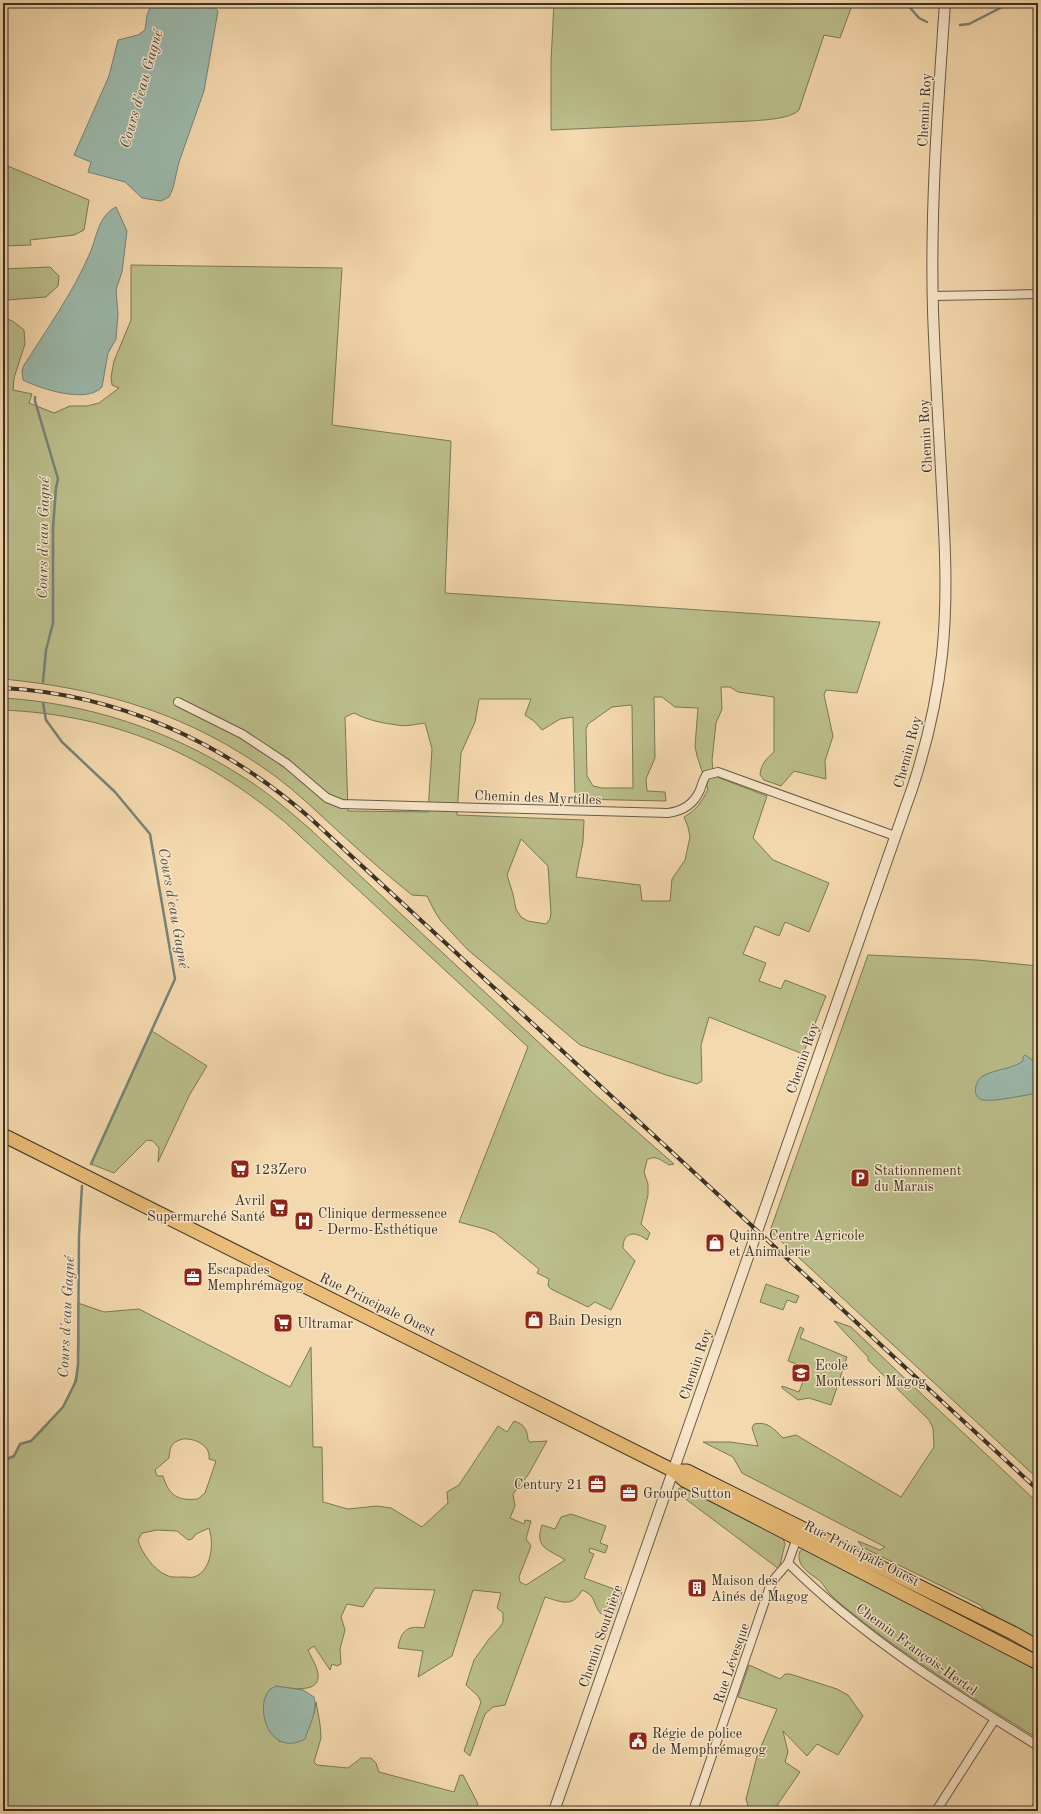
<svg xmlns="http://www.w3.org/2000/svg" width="1041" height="1814" viewBox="0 0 1041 1814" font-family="'Old Standard TT',serif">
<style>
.green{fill:#bbbf8b;stroke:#7a7858;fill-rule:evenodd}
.water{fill:#9cbaad;stroke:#758377}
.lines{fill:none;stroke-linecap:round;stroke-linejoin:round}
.stream{stroke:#758377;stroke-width:2.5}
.minor-casing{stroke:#695b47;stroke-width:10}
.tertiary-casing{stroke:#695b47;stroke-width:12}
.primary-casing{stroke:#3a3125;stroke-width:15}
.minor{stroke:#f8e6ca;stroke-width:8}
.tertiary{stroke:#f8e6ca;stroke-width:10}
.primary{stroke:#eabc77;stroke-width:13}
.rail-casing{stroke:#3a3125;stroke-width:4}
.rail{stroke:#f8e6ca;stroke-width:2.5;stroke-dasharray:8;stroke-linecap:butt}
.labels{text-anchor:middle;stroke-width:3;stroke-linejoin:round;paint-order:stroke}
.street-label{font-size:14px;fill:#3a3125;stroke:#f8e6ca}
.poi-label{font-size:14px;fill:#3a3125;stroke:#f8e6ca;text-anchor:start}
.water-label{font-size:15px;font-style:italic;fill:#4e4c40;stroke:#f8e6ca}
</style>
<rect width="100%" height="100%" fill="#f5d9ae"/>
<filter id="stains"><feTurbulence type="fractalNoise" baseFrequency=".005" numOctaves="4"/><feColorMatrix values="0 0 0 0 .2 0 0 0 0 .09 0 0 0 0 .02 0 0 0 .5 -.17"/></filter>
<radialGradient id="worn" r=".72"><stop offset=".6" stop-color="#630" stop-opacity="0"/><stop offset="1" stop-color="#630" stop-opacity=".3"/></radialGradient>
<!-- green -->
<g class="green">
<polygon points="3,3 87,3 3,6"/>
<path d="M554 3H853L840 38 824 35 799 110C791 119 763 120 751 121L551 130V61Z"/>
<polygon points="3,164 89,200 84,230 74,235 30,240 31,245 3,246"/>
<path d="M131 265 342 268 332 425 451 441 445 593 880 622 857 693 826 690 824 695 833 736 825 761 826 779 794 771 781 786 764 780 760 775C761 764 766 759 774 752V697L738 692 730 687H721L722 709 716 723 712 760 713 770 717 777 767 796 753 838 773 860 829 883 809 932 785 922 779 936 755 926 743 954 766 963 759 981 781 989 785 980 826 996 803 1054 709 1017 701 1045 702 1081 697 1084 666 1075 580 1045 467 949 441 921 435 912 427 896 412 895C387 875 363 854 339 832 318 813 298 793 275 776 191 715 106 689 3 679V317L14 322 24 330 25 344 14 378 13 390 32 394 29 403 54 413 70 406H87L99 403 119 388 112 385 111 377 114 361 131 320ZM654 697H662L675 707 698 708 695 746 697 756 708 789C702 802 696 810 684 817L688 827 690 837 685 860 672 879 670 901H642L640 885 576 877 583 842 584 820 457 815 461 753 475 722 479 699H531L525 715 534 721 542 730 560 719 573 717 575 799 666 801 665 792 647 791 646 779 655 758ZM630 705 632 706 633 788H602L593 786 587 776 586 729 588 724 612 707ZM354 713C367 720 382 723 397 725 405 727 417 724 425 723L432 749 428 812 348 811 345 717ZM521 839 548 866 551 913 550 919 546 924 528 921 521 917 516 909 513 894 507 875Z"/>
<polygon points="50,267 59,276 58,286 46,297 7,300 3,304 3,269"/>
<path d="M3 698C87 703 169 730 240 775 265 790 288 810 310 829L593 1093 674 1164 669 1165C662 1161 655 1154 647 1160L644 1172 648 1184V1195L641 1224 650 1233 647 1240C636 1231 623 1231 623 1248L635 1261 611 1310 595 1302 588 1307 551 1289 548 1286 549 1279 537 1273 539 1269 495 1233 485 1229 459 1222 528 1047 286 823C201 752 114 715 3 710Z"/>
<polygon points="868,955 977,960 1038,966 1038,1479 770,1231"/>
<polygon points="152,1031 207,1066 190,1094 158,1162 159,1148 153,1141 147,1140 114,1173 91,1164"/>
<polygon points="766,1284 799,1296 796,1303 787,1300 783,1310 760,1302"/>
<path d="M78 1303 104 1312 139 1309 290 1387 311 1347 313 1447H322L323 1502 348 1509 377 1506 391 1508 422 1527 448 1503 447 1492 459 1485 498 1426 507 1432 514 1421C525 1425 527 1429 528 1440L530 1442 547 1441 528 1475 513 1494 515 1506 510 1518 524 1524 525 1520 531 1521 526 1539 531 1546 519 1577 520 1582 526 1585 565 1560C549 1549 534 1549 542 1525L555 1529 561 1517 571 1514 606 1526 600 1543 608 1546 605 1553 590 1548 589 1552 594 1554 584 1578 622 1592 611 1621C606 1618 601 1615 598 1610 592 1599 595 1596 582 1590 573 1608 561 1602 545 1597L505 1705 493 1707 485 1714 470 1756 464 1751 481 1702 478 1696 466 1685 474 1660 489 1639 500 1627 503 1622V1613L497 1608 501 1593 473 1590 452 1656 418 1677 423 1651 398 1648C401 1631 407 1625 424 1628L435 1590 375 1588 363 1607 347 1604 341 1617 345 1630 340 1649 341 1664 337 1666 332 1664 330 1670 314 1646 308 1650C311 1657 317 1666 318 1674 321 1695 287 1688 276 1686L265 1719 272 1734 280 1742 314 1713 316 1702 320 1724 321 1738 314 1762 317 1765 348 1768 361 1758H371L376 1763 379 1772 454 1792 460 1775H463L478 1804 475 1811H3V1468L7 1459 14 1456 20 1444C34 1441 39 1434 49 1423 56 1415 64 1407 69 1396 83 1368 78 1334 78 1303ZM183 1439C194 1438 211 1445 209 1459L216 1461 205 1493 198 1499C178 1501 169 1496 163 1476H157L155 1470 169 1458C170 1447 171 1442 183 1439ZM209 1528C214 1543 212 1571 194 1577 190 1578 188 1577 184 1577 178 1577 172 1578 166 1575 154 1570 141 1552 138 1540L142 1533 157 1530 177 1531 188 1540 192 1539 196 1534Z"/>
<path d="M834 1321 851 1327C913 1387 976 1444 1038 1503V1640L985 1611 980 1605 862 1547 858 1541 880 1550 885 1547 742 1473 733 1457 703 1442H730L758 1446 752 1428 754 1424C768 1421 774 1429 783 1438L796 1435 901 1497 934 1447 933 1428 929 1420 868 1360V1357Z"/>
<polygon points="800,1327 804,1329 800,1338 847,1357 831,1405 809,1398 798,1400 782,1388 782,1386 799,1392 808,1368 788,1361"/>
<polygon points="686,1487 782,1536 785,1544 779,1569 675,1491 680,1488"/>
<path d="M805 1548 1038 1666V1739C973 1698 907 1658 847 1609 842 1605 836 1600 831 1595 827 1591 824 1585 820 1581 810 1573 795 1566 800 1551Z"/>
<polygon points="749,1665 780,1679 785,1674 790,1674 837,1689 848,1695 863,1716 838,1755 817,1744 807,1756 783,1731 788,1752 785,1762 800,1772 778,1804 776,1811 752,1811 748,1806 746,1799 757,1756 777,1709 738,1697"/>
</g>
<!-- water -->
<g class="water">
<polygon points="152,3 210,3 218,11 204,91 179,162 173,188 169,197 161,201 142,198 125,182 88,172 91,162 74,155 109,76 118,40 138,35 145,30 147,15"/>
<path d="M116 207 127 231 122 272 116 290 118 314 116 339 108 353 102 387C87 404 41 389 23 380L22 372 23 367C46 330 73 293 90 253 97 237 98 216 116 207Z"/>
<path d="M1025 1055 1032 1060H1038V1093C1025 1095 995 1102 983 1100 971 1098 975 1080 983 1076 995 1069 1013 1069 1023 1061V1057Z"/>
<path d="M276 1686 303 1690 314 1697C318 1711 309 1726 305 1739 278 1754 260 1727 264 1701 265 1697 267 1693 269 1690Z"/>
</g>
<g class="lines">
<!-- stream -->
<g class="stream">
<polyline points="906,3 919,18 927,22"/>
<polyline points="960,25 969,24 1010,3"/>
<polyline points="35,397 35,401 58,479 56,488 53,528 53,623 46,650 43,682"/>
<polyline points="43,703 46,720 62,742 115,792 150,834 175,979 91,1164"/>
<polyline points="3,1468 7,1459 14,1456 20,1444 31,1441 63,1407 76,1381 78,1365 79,1236 82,1186"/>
</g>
<!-- minor casing -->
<g class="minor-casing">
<g id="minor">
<polyline points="933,296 1038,294"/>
<path d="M178 702 242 734 286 763 327 798 342 804 668 813C683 811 694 804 700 790 702 785 703 780 706 775L718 772 895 836"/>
<path d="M788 1563C861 1636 951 1692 1038 1746"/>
<polyline points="693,1811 769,1589 775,1578 788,1563 798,1535"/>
<polyline points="936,1811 995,1719"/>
</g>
</g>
<!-- tertiary casing -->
<g class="tertiary-casing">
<path id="tertiary" d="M554 1811 913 786C927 743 937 699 942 655 948 599 945 544 942 489 939 430 935 370 933 311 930 208 938 105 945 3"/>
</g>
<!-- primary casing -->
<g class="primary-casing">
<g id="primary">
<polyline points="3,1135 674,1471 684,1480 1038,1663"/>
<polyline points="674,1471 687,1471 1013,1633 1038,1647"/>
</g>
</g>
<!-- minor -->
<use href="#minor" class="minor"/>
<!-- tertiary -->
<use href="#tertiary" class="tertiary"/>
<!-- primary -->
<use href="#primary" class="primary"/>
<!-- rail casing -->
<g class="rail-casing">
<path id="rail" d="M3 688C118 694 223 742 309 817L1038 1490"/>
</g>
<!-- rail -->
<use href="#rail" class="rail"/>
</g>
<!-- icons -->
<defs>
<g id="supermarket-square" transform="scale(1)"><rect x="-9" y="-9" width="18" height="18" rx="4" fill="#8f2418" stroke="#f8e6ca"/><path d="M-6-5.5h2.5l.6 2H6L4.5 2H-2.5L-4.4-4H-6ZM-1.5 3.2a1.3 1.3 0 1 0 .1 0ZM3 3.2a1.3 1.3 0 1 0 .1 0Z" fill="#fff"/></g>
<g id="parking-square" transform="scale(1)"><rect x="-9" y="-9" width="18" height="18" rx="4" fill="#8f2418" stroke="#f8e6ca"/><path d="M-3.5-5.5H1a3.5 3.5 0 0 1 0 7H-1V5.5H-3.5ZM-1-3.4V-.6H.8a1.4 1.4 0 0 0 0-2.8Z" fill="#fff"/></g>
<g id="hospital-square" transform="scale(1)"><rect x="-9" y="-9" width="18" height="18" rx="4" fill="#8f2418" stroke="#f8e6ca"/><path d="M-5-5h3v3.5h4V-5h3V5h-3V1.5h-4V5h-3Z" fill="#fff"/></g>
<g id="shop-square" transform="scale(1)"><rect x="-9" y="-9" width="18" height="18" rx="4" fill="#8f2418" stroke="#f8e6ca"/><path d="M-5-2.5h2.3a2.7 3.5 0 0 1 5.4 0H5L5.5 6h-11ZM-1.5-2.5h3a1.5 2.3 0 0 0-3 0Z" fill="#fff"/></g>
<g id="office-square" transform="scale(1)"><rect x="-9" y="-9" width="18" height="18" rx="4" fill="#8f2418" stroke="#f8e6ca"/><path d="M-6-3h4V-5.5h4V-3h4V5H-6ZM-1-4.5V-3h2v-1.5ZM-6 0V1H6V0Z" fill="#fff"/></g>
<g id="school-square" transform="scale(1)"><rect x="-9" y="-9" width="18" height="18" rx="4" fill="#8f2418" stroke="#f8e6ca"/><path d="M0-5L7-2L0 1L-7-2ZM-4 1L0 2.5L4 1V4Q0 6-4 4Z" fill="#fff"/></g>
<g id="building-square" transform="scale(1)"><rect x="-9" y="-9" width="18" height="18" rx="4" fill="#8f2418" stroke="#f8e6ca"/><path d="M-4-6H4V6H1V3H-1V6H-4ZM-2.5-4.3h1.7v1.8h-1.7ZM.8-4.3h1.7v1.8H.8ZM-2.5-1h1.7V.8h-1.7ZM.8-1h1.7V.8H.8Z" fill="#fff"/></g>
<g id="civic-square" transform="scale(1)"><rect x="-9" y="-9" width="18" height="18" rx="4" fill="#8f2418" stroke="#f8e6ca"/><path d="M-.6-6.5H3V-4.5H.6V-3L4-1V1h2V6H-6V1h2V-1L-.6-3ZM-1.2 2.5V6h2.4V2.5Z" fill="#fff"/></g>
</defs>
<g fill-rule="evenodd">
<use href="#supermarket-square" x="240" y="1169"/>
<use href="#parking-square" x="860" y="1178"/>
<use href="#supermarket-square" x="279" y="1208"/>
<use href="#hospital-square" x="304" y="1221"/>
<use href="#shop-square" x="715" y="1243"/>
<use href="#office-square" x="193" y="1277"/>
<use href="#shop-square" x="534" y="1320"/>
<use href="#supermarket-square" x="283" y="1323"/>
<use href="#school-square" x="801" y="1373"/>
<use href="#office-square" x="597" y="1484"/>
<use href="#office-square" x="629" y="1493"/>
<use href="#building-square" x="697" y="1588"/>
<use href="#civic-square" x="638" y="1741"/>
</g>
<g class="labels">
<!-- street labels -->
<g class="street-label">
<text transform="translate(924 110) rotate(-87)" y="5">Chemin Roy</text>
<text transform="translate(925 436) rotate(-93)" y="5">Chemin Roy</text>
<text transform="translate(907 752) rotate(-75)" y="5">Chemin Roy</text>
<text transform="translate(538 797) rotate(2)" y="5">Chemin des Myrtilles</text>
<text transform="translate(802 1058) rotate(-71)" y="5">Chemin Roy</text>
<text transform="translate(378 1304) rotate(26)" y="5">Rue Principale Ouest</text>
<text transform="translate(695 1364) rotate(-71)" y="5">Chemin Roy</text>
<text transform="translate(862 1553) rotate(27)" y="5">Rue Principale Ouest</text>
<text transform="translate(600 1636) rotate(-71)" y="5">Chemin Southière</text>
<text transform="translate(917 1649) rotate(36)" y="5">Chemin François-Hertel</text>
<text transform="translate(731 1663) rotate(-71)" y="5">Rue Lévesque</text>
</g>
<!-- poi labels -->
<g class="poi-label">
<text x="254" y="1174">123Zero</text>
<text x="874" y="1175">Stationnement<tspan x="874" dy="16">du Marais</tspan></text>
<text x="265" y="1205" text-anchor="end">Avril<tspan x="265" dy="16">Supermarché Santé</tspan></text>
<text x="318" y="1218">Clinique dermessence<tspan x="318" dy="16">- Dermo-Esthétique</tspan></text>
<text x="729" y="1240">Quinn Centre Agricole<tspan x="729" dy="16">et Animalerie</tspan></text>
<text x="207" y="1274">Escapades<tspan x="207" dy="16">Memphrémagog</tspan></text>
<text x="548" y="1325">Bain Design</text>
<text x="297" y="1328">Ultramar</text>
<text x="815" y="1370">Ecole<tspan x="815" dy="16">Montessori Magog</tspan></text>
<text x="583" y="1489" text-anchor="end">Century 21</text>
<text x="643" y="1498">Groupe Sutton</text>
<text x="711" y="1585">Maison des<tspan x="711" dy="16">Aînés de Magog</tspan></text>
<text x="652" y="1738">Régie de police<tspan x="652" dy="16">de Memphrémagog</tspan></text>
</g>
<!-- water labels -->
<g class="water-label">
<text transform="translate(141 89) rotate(-74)" y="5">Cours d'eau Gagné</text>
<text transform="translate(43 538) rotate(-89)" y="5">Cours d'eau Gagné</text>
<text transform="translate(174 908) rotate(80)" y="5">Cours d'eau Gagné</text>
<text transform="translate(66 1317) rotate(-87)" y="5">Cours d'eau Gagné</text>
</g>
</g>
<!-- margin -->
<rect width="1041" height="1814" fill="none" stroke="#f5d9ae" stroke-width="16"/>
<rect x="4" y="4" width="1033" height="1806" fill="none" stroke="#3a3125" stroke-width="2"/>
<rect x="8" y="8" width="1025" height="1798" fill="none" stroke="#3a3125"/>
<rect width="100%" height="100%" filter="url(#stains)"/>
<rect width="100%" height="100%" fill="url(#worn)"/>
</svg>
